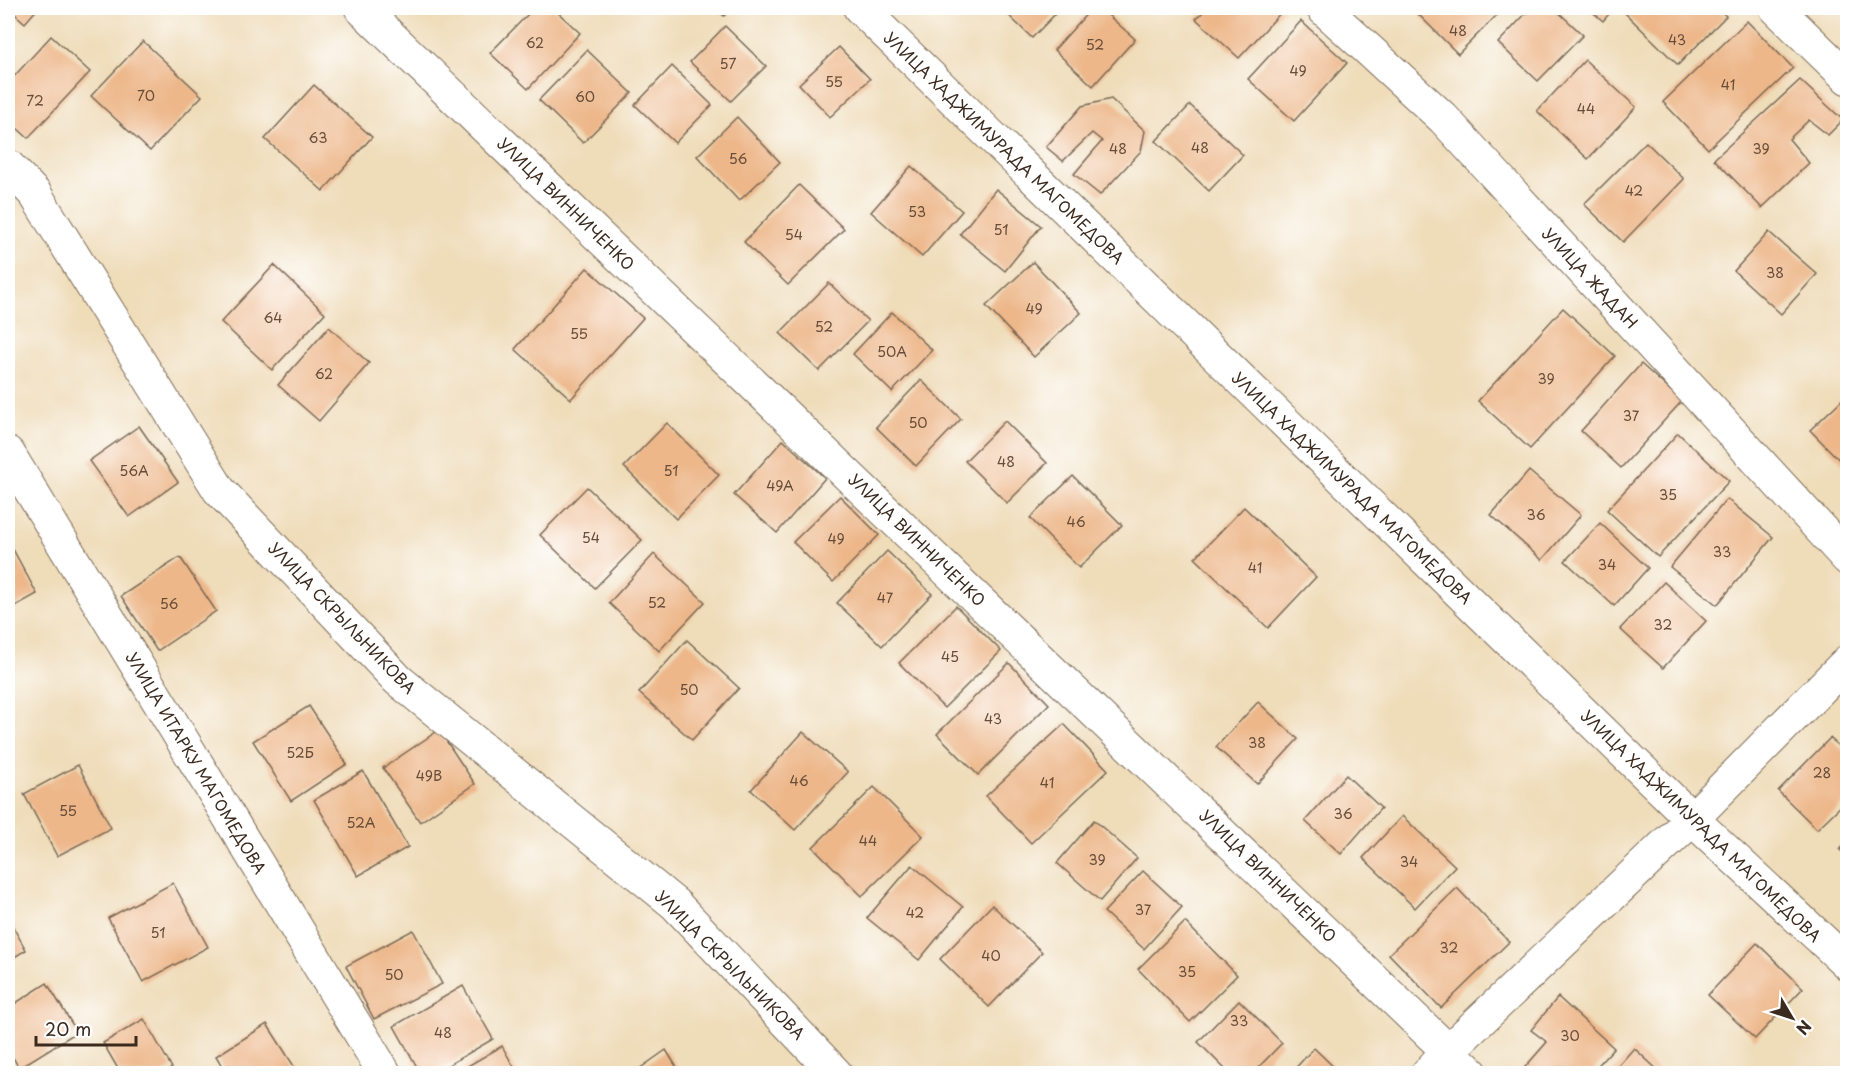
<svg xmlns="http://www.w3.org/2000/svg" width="1855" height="1081" viewBox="0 0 1855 1081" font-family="'Playpen Sans',sans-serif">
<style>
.building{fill:#edb78a}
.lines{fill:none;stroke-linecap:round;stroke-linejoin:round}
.minor-casing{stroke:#7a6854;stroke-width:35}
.minor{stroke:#fff;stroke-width:33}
.labels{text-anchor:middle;stroke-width:5;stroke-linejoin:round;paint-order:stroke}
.number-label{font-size:14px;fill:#684d39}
.street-label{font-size:16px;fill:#3b2a1e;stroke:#fff}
</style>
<rect width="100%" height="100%" fill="#fff"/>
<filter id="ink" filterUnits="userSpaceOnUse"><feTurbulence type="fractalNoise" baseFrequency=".0167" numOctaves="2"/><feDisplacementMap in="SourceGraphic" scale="12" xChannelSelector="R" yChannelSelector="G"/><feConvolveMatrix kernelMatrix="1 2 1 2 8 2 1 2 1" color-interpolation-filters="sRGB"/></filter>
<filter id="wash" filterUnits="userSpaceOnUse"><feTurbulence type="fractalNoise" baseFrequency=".008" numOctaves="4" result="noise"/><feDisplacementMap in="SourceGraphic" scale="24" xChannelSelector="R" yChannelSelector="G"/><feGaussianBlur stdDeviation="1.35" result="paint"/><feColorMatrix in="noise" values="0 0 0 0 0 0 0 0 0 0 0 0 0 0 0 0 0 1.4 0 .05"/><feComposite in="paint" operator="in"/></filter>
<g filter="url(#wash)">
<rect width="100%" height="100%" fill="#efdcb9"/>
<g id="blocks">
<!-- building -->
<g class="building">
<polygon points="8,8 38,8 25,23"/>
<polygon points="534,8 553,8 580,33 528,89 490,53"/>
<polygon points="715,8 731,8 724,16"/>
<polygon points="1001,8 1061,8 1032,38"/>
<polygon points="1092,8 1100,8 1135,39 1093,86 1054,50"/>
<polygon points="1207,8 1285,8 1239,58 1196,19"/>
<polygon points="1414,8 1504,8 1458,54 1413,9"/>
<polygon points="1531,8 1554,8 1583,35 1538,81 1498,43"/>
<polygon points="1588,8 1614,8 1603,21"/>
<polygon points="1631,8 1717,8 1726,16 1678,65 1625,13"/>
<polygon points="1301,21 1347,63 1294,121 1248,79"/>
<polygon points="1747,21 1793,68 1708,149 1663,102"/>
<polygon points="725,26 766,66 731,101 690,62"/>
<polygon points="51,36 90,72 28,138 8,120 8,83"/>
<polygon points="143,41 202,96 150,151 91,96"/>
<polygon points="839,47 870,79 830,117 799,84"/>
<polygon points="587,50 632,93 583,143 539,100"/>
<polygon points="1585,60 1636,107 1588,159 1537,111"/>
<polygon points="672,66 712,105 675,143 635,105"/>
<polygon points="1800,80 1843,120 1828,135 1809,120 1789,139 1809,163 1762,208 1714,159"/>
<polygon points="314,85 372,137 323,191 265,139"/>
<polygon points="1111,99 1145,131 1141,151 1100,195 1074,174 1102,141 1092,133 1063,161 1046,147 1082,106"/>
<polygon points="1190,105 1243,155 1209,191 1156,141"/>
<polygon points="737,117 780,162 739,201 697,156"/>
<polygon points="1646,142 1684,179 1623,242 1584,204"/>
<polygon points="911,166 962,211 922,257 871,212"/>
<polygon points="799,185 844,229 788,285 744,242"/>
<polygon points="996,189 1041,226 1005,271 960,234"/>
<polygon points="1769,232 1817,274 1781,314 1734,271"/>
<polygon points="1033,262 1081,313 1034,357 986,306"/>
<polygon points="274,265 325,313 272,370 221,322"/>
<polygon points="587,268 643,318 571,399 515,349"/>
<polygon points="829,283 868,321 819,371 780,333"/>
<polygon points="1563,308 1615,356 1530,449 1478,401"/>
<polygon points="892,312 932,350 892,392 853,354"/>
<polygon points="329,327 369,363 319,421 278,385"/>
<polygon points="1641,364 1682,401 1621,468 1581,431"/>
<polygon points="921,380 961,419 916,466 876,427"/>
<polygon points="1848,394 1848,469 1810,430"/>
<polygon points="1005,421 1047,463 1007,503 965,461"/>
<polygon points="667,423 719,475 676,519 624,467"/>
<polygon points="139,426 178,482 129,517 89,461"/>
<polygon points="1678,433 1729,481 1658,557 1607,510"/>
<polygon points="783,440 825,478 777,533 734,495"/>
<polygon points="1529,471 1581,515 1542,560 1491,515"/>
<polygon points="1073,476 1122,525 1079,568 1030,518"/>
<polygon points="587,487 642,540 595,588 540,535"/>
<polygon points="840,496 879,535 833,582 793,542"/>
<polygon points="1727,499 1773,537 1717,605 1670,567"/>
<polygon points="1244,507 1316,577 1268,628 1195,558"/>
<polygon points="1600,523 1648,568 1614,606 1565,561"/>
<polygon points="8,540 37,594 8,610"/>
<polygon points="887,551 932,594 882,646 837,603"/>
<polygon points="654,554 705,602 659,651 609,603"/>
<polygon points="180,557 216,611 157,651 121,596"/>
<polygon points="1664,582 1706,621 1663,668 1620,629"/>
<polygon points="956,606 1001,651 944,708 899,663"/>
<polygon points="687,640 739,688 692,740 639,693"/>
<polygon points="1009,663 1049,704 978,775 937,734"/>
<polygon points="1258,702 1298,739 1257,784 1216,747"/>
<polygon points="309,706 347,764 291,801 253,741"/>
<polygon points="1064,724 1108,770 1031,843 986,796"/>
<polygon points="439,730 475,784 420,822 383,768"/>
<polygon points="803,732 848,772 795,830 751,790"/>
<polygon points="1830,738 1848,755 1848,799 1817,829 1778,791"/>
<polygon points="78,765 111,828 57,856 24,794"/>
<polygon points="363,771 408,847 358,876 314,800"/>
<polygon points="1346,775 1381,808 1341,854 1305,821"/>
<polygon points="874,787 923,836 862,896 813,847"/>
<polygon points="1402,816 1455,866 1415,908 1363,858"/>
<polygon points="1094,820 1137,858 1100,901 1057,863"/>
<polygon points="1848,841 1848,857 1840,850"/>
<polygon points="912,865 963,907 919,960 867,918"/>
<polygon points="1143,871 1182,907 1144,949 1104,912"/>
<polygon points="173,883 208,947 143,982 108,918"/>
<polygon points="1457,888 1509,942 1441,1008 1389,954"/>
<polygon points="992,905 1042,952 989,1007 940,959"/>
<polygon points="8,918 26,950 8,961"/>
<polygon points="1185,922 1237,975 1190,1022 1138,969"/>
<polygon points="413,930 442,984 374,1019 346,966"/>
<polygon points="1757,943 1803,988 1755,1039 1708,995"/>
<polygon points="47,983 77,1032 19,1068 8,1049 8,1008"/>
<polygon points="463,986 493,1039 433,1074 421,1074 394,1026"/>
<polygon points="1558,997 1614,1048 1590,1074 1519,1074 1547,1042 1531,1030"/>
<polygon points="1239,1000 1282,1043 1252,1074 1230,1074 1198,1042"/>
<polygon points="144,1019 172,1068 162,1074 121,1074 103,1043"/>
<polygon points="267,1024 299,1074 227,1074 216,1056"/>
<polygon points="502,1046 518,1074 454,1074"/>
<polygon points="1314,1048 1341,1074 1290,1074"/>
<polygon points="1634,1048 1662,1074 1611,1074"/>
<polygon points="666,1050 681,1074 632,1074"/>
</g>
</g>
</g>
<g filter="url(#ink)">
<use href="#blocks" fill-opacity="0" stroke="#7a6854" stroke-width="1.5"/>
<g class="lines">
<!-- minor casing -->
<g class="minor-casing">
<g id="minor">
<polyline points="361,8 1472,1074"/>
<polyline points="860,8 1692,819 1848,964"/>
<polyline points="1323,8 1443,118 1848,559"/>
<polyline points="1776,8 1848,78"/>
<polyline points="8,166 35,194 219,490 398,680 675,904 836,1074"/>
<polyline points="8,453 385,1074"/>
<polyline points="1427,1074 1449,1050 1692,819 1848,661"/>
</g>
</g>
<!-- minor -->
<use href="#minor" class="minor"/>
</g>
</g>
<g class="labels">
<!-- number labels -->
<g class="number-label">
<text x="1458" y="36">48</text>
<text x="1677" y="45">43</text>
<text x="535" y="48">62</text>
<text x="1095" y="50">52</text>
<text x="728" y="69">57</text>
<text x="1298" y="76">49</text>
<text x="834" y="87">55</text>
<text x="1728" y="90">41</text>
<text x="146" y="101">70</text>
<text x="585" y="102">60</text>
<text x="35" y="106">72</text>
<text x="1586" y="114">44</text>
<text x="318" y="143">63</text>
<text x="1200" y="153">48</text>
<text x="1118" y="154">48</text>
<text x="1761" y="154">39</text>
<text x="738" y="164">56</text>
<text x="1634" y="196">42</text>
<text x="917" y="217">53</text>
<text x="1001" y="235">51</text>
<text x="794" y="240">54</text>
<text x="1775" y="278">38</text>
<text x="1034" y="314">49</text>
<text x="273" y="323">64</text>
<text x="824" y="332">52</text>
<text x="579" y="339">55</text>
<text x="892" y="357">50А</text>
<text x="324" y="379">62</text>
<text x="1546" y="384">39</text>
<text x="1631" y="421">37</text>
<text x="918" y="428">50</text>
<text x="1006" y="467">48</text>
<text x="134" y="476">56А</text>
<text x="671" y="476">51</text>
<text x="780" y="491">49А</text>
<text x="1668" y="500">35</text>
<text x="1536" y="520">36</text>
<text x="1076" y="527">46</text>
<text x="591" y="543">54</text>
<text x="836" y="544">49</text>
<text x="1722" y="557">33</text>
<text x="1607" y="570">34</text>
<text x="1255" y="573">41</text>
<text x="885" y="603">47</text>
<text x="657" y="608">52</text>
<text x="169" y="609">56</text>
<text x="1663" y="630">32</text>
<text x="950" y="662">45</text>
<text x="689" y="695">50</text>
<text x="993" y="724">43</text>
<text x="1257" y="748">38</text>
<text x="300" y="758">52Б</text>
<text x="1822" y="778">28</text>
<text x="429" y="781">49В</text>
<text x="799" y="786">46</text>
<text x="1047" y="788">41</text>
<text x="68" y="816">55</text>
<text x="1343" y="819">36</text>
<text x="361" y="828">52А</text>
<text x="868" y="846">44</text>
<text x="1097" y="865">39</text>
<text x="1409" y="867">34</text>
<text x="1143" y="915">37</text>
<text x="915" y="918">42</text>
<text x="158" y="938">51</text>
<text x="1449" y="953">32</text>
<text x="991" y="961">40</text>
<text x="1187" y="977">35</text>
<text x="394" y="980">50</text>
<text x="1239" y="1026">33</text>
<text x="443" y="1038">48</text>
<text x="1570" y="1041">30</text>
</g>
<!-- street labels -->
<g class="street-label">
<text transform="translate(1004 148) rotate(44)" y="6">УЛИЦА ХАДЖИМУРАДА МАГОМЕДОВА</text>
<text transform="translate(566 204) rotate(44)" y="6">УЛИЦА ВИННИЧЕНКО</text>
<text transform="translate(1590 278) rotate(47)" y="6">УЛИЦА ЖАДАН</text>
<text transform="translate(1352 488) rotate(44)" y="6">УЛИЦА ХАДЖИМУРАДА МАГОМЕДОВА</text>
<text transform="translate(917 540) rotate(44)" y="6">УЛИЦА ВИННИЧЕНКО</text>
<text transform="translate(342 618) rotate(46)" y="6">УЛИЦА СКРЫЛЬНИКОВА</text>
<text transform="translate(196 763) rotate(59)" y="6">УЛИЦА ИТАРКУ МАГОМЕДОВА</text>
<text transform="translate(1701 826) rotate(44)" y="6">УЛИЦА ХАДЖИМУРАДА МАГОМЕДОВА</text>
<text transform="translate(1268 876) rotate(44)" y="6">УЛИЦА ВИННИЧЕНКО</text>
<text transform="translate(730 965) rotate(45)" y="6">УЛИЦА СКРЫЛЬНИКОВА</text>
</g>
</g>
<!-- margin -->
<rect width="1855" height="1081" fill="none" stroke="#fff" stroke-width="30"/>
<!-- north arrow -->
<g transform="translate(1792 1018) rotate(129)" stroke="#ffffff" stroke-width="4.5" paint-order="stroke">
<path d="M0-4.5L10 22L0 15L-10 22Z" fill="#3b2a1e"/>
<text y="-9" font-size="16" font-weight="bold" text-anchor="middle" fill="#3b2a1e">N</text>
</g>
<!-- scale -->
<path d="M36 1036v9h100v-9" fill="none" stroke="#3b2a1e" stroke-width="3"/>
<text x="45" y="1036" font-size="18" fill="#3b2a1e" stroke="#ffffff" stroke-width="4.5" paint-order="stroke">20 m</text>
</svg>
